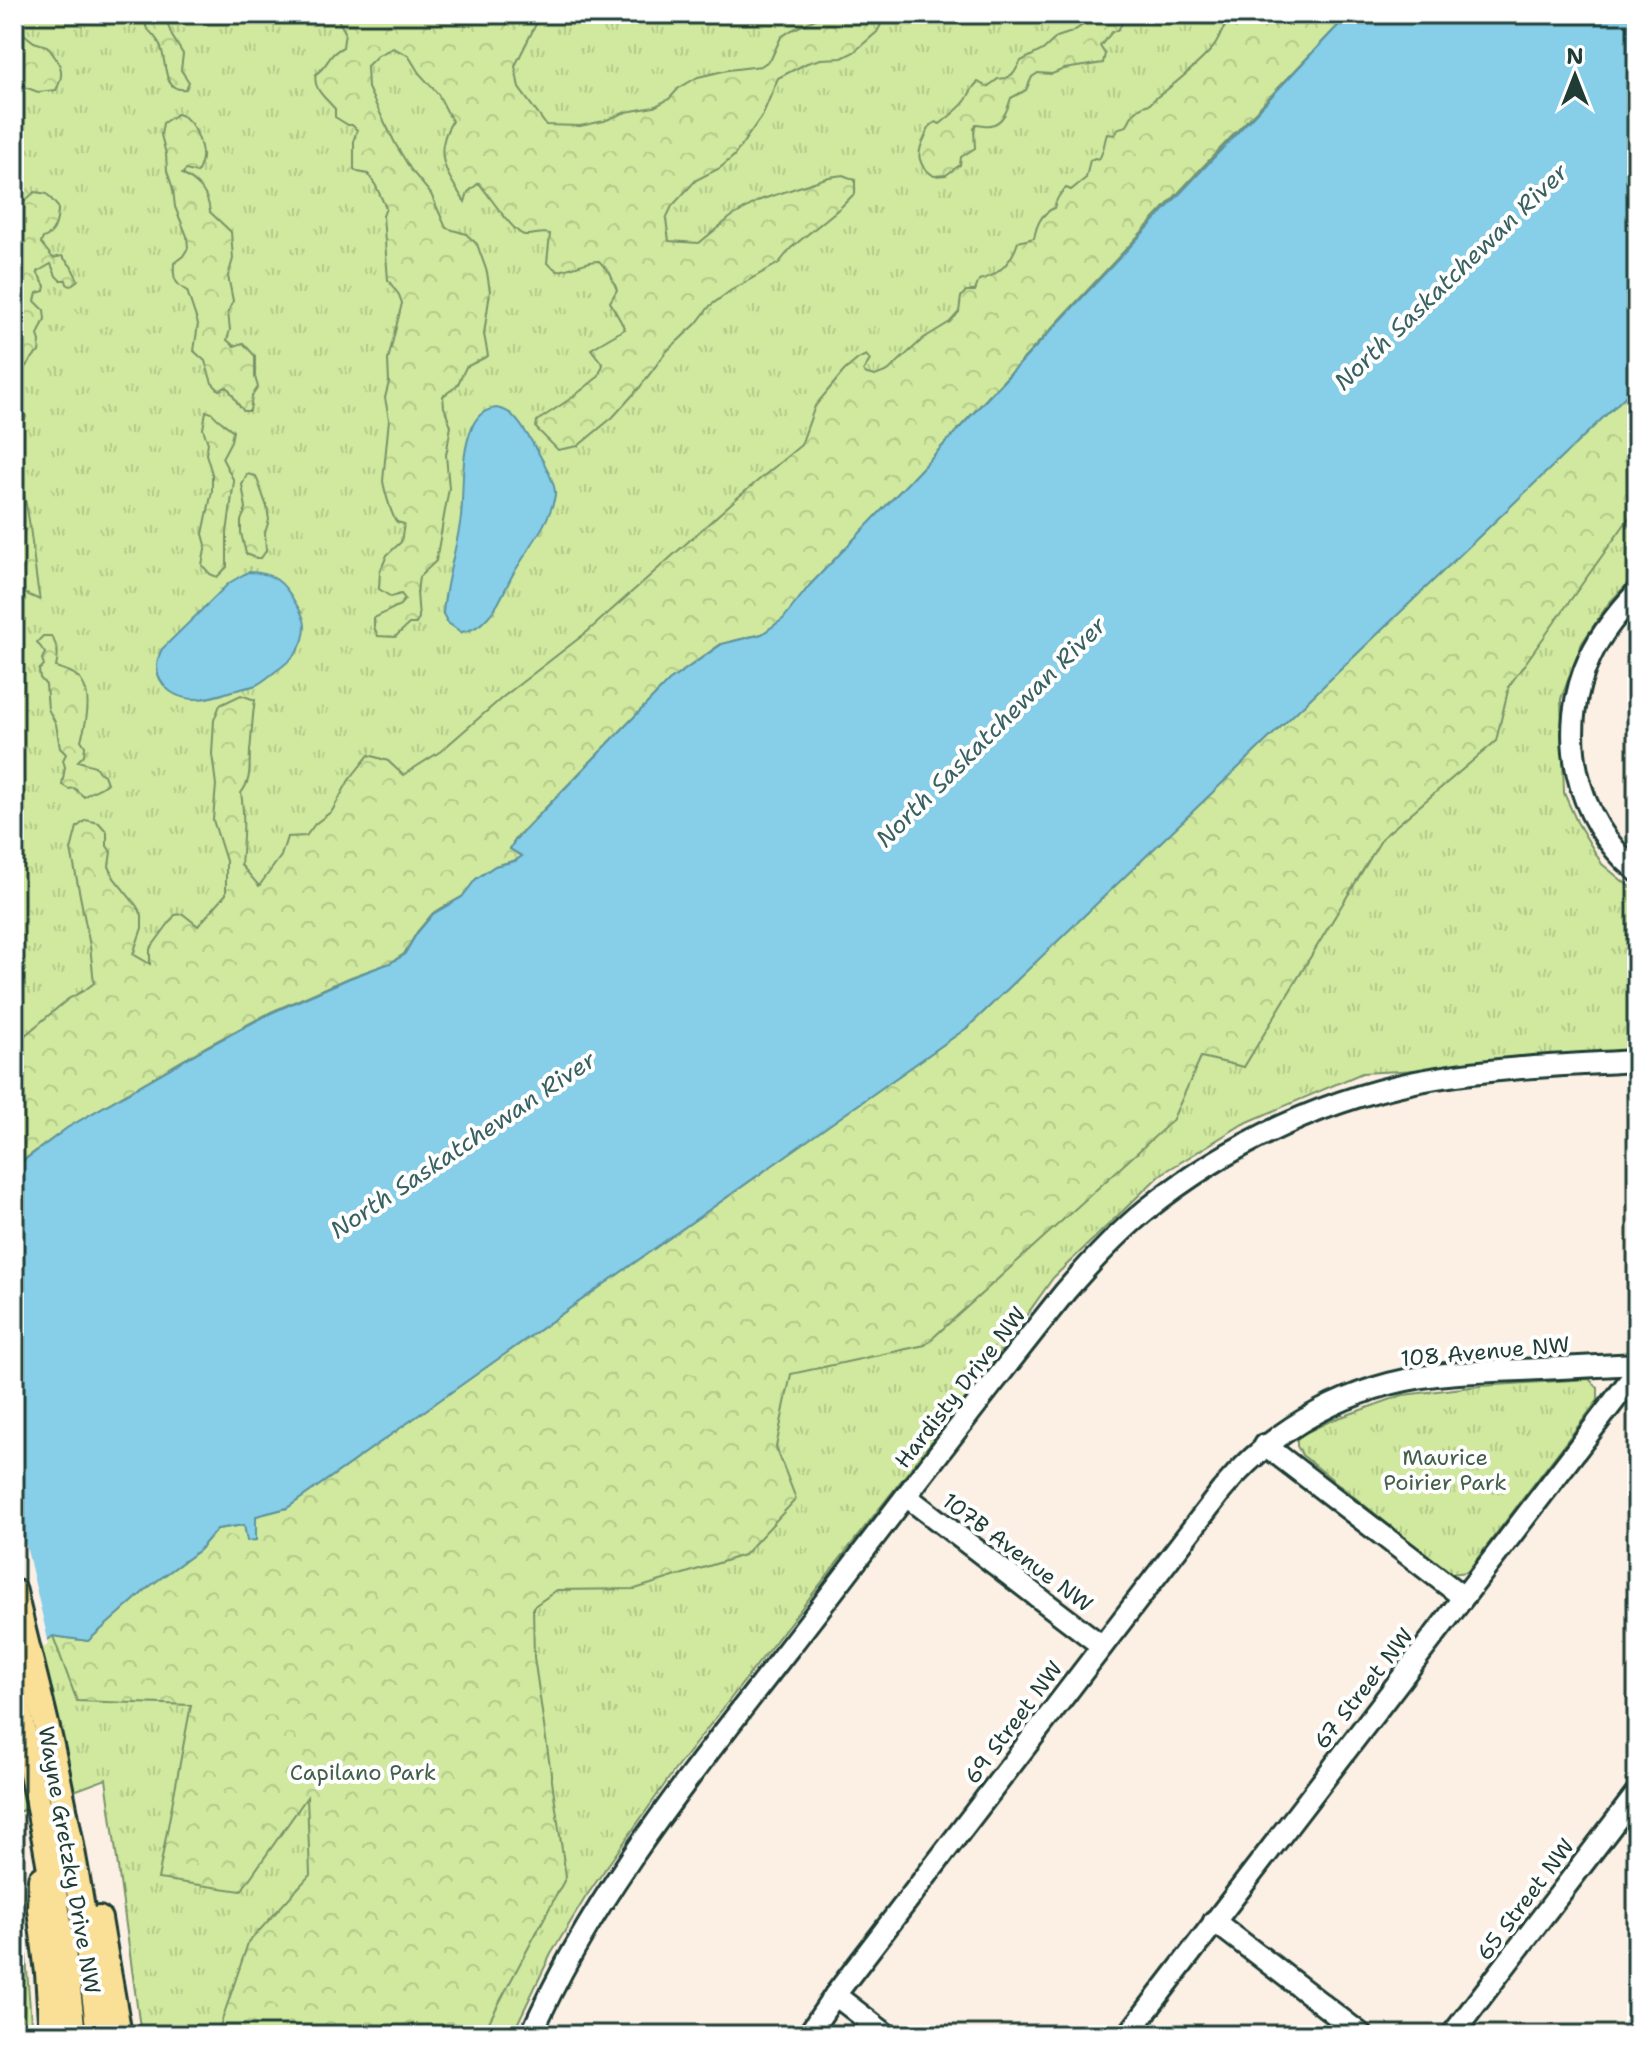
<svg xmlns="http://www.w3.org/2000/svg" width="1651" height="2049" viewBox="0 0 1651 2049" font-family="'Shantell Sans',sans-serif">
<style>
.grass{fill:url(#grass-tufts);stroke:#789369;stroke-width:2}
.forest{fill:url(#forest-crowns);stroke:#789369;stroke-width:2}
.water{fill:#87cee8;stroke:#5d94a0;stroke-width:2}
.pier{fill:#fcefe4}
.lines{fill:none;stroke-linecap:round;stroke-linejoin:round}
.minor-casing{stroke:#1f3d34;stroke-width:26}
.major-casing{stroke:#1f3d34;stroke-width:30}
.minor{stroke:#fff;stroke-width:20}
.major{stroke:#fadf96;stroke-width:24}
.labels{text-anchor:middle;stroke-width:8;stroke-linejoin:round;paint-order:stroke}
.street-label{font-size:22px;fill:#1f3d34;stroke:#fff}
.park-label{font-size:22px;fill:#425f49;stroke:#fff}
.water-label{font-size:24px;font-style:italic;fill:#396161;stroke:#fff}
</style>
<defs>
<pattern id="grass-tufts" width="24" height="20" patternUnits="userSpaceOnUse" patternTransform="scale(2)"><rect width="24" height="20" fill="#d0e99e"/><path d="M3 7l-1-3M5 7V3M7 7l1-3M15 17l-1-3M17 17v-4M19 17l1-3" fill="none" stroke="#b2c989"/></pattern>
<pattern id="forest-crowns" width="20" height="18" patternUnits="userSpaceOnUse" patternTransform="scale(2)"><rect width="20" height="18" fill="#d0e99e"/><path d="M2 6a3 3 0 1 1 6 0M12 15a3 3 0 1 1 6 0" fill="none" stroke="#b2c989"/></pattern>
</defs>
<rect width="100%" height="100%" fill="#fcefe4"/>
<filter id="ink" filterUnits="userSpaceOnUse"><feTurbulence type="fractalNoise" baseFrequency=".0125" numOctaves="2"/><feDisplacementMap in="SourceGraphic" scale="16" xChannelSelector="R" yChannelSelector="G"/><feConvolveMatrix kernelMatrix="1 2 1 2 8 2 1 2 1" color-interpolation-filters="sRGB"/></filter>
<g filter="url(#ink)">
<!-- grass -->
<g class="grass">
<polygon points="14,14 1349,14 972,415 721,643 671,681 514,840 433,913 404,954 300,1001 270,1012 67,1127 14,1166"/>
<polygon points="1637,385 1637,574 1609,603 1582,643 1561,699 1564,793 1577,822 1602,864 1637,893 1637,1051 1521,1056 1418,1070 1362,1073 1243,1124 1160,1175 1053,1278 987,1371 674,1771 585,1898 551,1954 512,2035 141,2035 106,1779 15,1813 32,2035 14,2035 14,1664 53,1636 150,1586 256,1516 287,1508 968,1027"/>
<polygon points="1589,1379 1598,1388 1598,1400 1467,1572 1450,1574 1302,1455 1297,1446 1297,1437 1330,1421 1403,1395 1480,1386"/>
</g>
<!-- forest -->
<g class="forest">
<path d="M14 14 18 28 25 35 34 42 47 46C59 62 67 71 56 90L38 92 14 83Z"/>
<path d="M146 14H164L172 36 183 54 181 70 189 82 186 89C160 93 168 57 159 43 156 37 150 32 146 27Z"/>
<path d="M337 14H550L539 18 515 66 519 88 546 125 580 126 604 121 626 112 654 107 669 99 679 88 698 77 728 70 761 66 771 59 781 37 792 30 824 15 898 14 886 15 877 32 854 52 842 58 821 59 807 63 778 78 763 114 734 156 720 168 696 180 672 206 666 219 669 241 699 243 731 217 760 200 829 177 843 175 855 180V193L841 207 791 248 779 263 730 291 710 306 696 324 667 351 640 387 613 417 578 446 558 450 536 428 537 421 573 397 598 377 603 365 591 349 625 329 610 302 617 290 610 273 599 261C584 261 573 269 558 271L547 263 550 234C541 231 534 236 525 235 514 234 488 194 479 183L468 192 465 202C454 185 437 163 444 140 445 134 449 127 452 121L438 94 419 73 408 55 393 48 378 55 367 66 368 88 378 109 396 145 411 170 431 194 446 228 466 234 477 244 487 272 490 292 484 334 488 356 466 367 457 386 443 396 444 407 451 426 446 455 449 488 436 561 419 577 417 592 419 618 416 624H409L395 637 378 636 374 627V618L400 605 405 599 401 594 391 597 379 589 380 572 387 555 401 542 404 524C401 523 399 523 397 522 392 518 384 488 383 481L389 419 385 398 389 382 388 360 402 303 399 295 388 280 383 216 386 208 376 186 368 174 358 172 354 169V139L357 130 352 125H348L335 117V109C326 98 312 89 316 74 329 65 327 55 343 47L345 32 337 18Z"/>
<path d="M1100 14H1154L1133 15 1126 17 1118 30 1112 32 1100 46 1105 54 1103 63 1064 69 1052 74 1038 73 1032 77 1026 90 1011 98C1008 108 1003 124 990 125 986 126 981 124 976 124L974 129 975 148 961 157 960 165 946 175 934 176C917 165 916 154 925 137 928 129 928 126 936 122L940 124C945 120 962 106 966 100 971 92 971 88 978 82L987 87 998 79 1006 78 1014 73 1021 61 1043 50 1057 37 1072 32Z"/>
<path d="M1243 14H1349L1194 176 905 486 810 585 784 619 762 634 721 644 669 681 515 839 510 849 523 856 516 860 495 866 476 879 463 896 433 913 417 932 404 954 390 963 351 977 271 1012 207 1046 67 1128 14 1167V1037H23L68 999 85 990 94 983 90 946 71 850 77 827 86 820 99 823 107 832V846L111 852 109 866 114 878 136 905 142 915V928L133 954 150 964V949L175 915 183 914 198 926 226 894V861L213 820 216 785 212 754 214 720 220 705 241 695 255 700C252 717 252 734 250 751 249 767 252 779 241 793 245 816 243 841 241 865L259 886 281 856 287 837 306 836 315 824 332 811 349 780 369 755 388 761 403 775 441 751 503 697 587 632 736 499 801 445 815 406 844 371 858 359 866 355 870 360 863 371 867 374 875 376 888 371 924 338 950 322 959 312 961 297 966 291H975L979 280C999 276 1012 261 1018 242L1034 238C1037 224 1041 214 1054 208 1056 199 1059 194 1066 188L1071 190 1086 178 1090 160 1095 158 1099 159C1104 152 1104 142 1107 134L1115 135 1119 128 1127 126C1131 115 1138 106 1150 104 1155 97 1162 94 1169 88 1184 76 1198 64 1211 50 1225 35 1218 22 1243 14Z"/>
<path d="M177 114C192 117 200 138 202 153 203 160 200 167 197 173L186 170 182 174C199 183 208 193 210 212L231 232 233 259 228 276 233 301 228 312 230 330 227 340 234 346 243 343 255 356V377L258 387 252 396 250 411H244C236 404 234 395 227 387L219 390 212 383 205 361 194 351 198 324 187 291C174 283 173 278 174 263L183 256 188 248 187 236 175 207 173 189 167 171 166 154 161 135 163 123Z"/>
<path d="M35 192 47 194 58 207C58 220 56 234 43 238L41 243 53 258 62 256 71 266 78 280 70 286 67 284 66 280H60L56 276 51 264 37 272 45 286 44 291 37 293 35 301 44 310 45 319 38 335 40 341 39 352C32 356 31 361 26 366 11 382 19 399 26 417L14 439V221C18 208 24 200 35 192Z"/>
<polygon points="1637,385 1637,507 1509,686 1496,741 1383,837 1244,1067 1201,1057 1172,1121 925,1345 791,1374 776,1447 796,1499 744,1555 635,1589 557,1590 533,1607 534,1657 566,1877 482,2035 217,2035 248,1943 310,1875 307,1797 241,1891 158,1879 191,1705 77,1701 53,1636 88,1641 150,1586 199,1550 217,1529 244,1525 256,1516 287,1508 968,1027"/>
<path d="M206 411 212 413C219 422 225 423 233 431L231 441 222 458 234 481 227 533V567L217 577 210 574 202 565 206 545 203 534 212 491V474L206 454 208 443 203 429Z"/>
<path d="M14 467C33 508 31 556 40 600L22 592 18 580 19 562 14 556Z"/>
<polygon points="247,474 256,476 267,507 269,520 265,533 266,551 261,558 255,558 246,554 241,533 241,521 246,508 242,485"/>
<path d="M43 636H51C58 646 59 655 56 667 62 669 69 671 74 674 95 688 87 721 81 740L85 746 84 755 78 761 95 766 99 772 104 775 107 783C100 790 92 790 84 797L74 788 69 789 62 785 65 767 63 760 66 754 60 748 56 724 48 709 46 685 40 678 39 670 44 665 42 659 45 653 37 642Z"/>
</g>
<!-- water -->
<g class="water">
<polygon points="1349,14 1637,14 1637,385 968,1027 287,1508 256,1516 256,1540 247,1541 244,1525 217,1529 199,1550 150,1586 88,1641 53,1636 14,1664 14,1168 67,1128 207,1047 271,1013 350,978 390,963 404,955 417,933 433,914 462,897 476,879 495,866 515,861 522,856 510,849 515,840 669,681 722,644 762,634 783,619 810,585 905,486"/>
<path d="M496 408C502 409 507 410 512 415 524 426 557 480 555 495 551 521 525 553 512 576 504 591 499 606 487 618 480 626 472 631 461 632L448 623 443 614C445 581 457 549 461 517 464 486 460 454 473 425 478 415 484 410 496 408Z"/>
<path d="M248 572C273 572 284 582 296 604 300 610 305 619 305 626 305 647 292 660 276 671 269 676 263 682 256 685 248 688 239 689 232 691 220 695 208 699 195 699 167 698 148 676 162 649L229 583Z"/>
</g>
<!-- pier -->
<polygon class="pier" points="14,1505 28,1554 49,1644 14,1668"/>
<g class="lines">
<!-- minor casing -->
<g class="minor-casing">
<g id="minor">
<path d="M1637 592C1619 612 1601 633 1590 657 1556 730 1574 819 1637 871"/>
<polyline points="1265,1445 1463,1597"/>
<polyline points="906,1496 1102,1646"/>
<polyline points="1214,1921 1362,2035"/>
<polyline points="835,1995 887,2035"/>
<path d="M531 2035C593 1893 692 1774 786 1652 879 1532 970 1410 1065 1292 1090 1263 1117 1234 1146 1210 1229 1143 1332 1095 1437 1078 1503 1067 1570 1065 1637 1061"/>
<path d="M808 2035 835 1995 1222 1490C1276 1425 1353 1385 1436 1375 1465 1372 1493 1371 1521 1370 1560 1368 1598 1366 1637 1364"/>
<polyline points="1128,2035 1637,1371"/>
<polyline points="1452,2035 1637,1793"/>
</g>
</g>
<!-- major casing -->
<g class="major-casing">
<g id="major">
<path d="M14 1592C27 1650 43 1707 55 1764 74 1854 89 1944 99 2035"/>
<path d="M14 1691C40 1804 62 1920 73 2035"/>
<polyline points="41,1879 40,1909 48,1973 52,2035"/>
<polyline points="99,1919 119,2035"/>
</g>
</g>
<!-- minor -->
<use href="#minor" class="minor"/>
<!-- major -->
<use href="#major" class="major"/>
</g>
</g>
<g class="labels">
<!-- street labels -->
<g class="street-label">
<text transform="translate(1485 1351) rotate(-5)" y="8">108 Avenue NW</text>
<text transform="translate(960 1387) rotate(-52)" y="8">Hardisty Drive NW</text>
<text transform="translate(1018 1552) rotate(37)" y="8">107B Avenue NW</text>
<text transform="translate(1363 1688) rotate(-52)" y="8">67 Street NW</text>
<text transform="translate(1013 1722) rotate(-53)" y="8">69 Street NW</text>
<text transform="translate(70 1860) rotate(80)" y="8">Wayne Gretzky Drive NW</text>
<text transform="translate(1525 1899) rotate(-53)" y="8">65 Street NW</text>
</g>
<!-- park labels -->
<g class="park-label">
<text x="1445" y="1465">Maurice<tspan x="1445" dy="25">Poirier Park</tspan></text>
<text x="363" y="1780">Capilano Park</text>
</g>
<!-- water labels -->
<g class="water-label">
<text transform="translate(1451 277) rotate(-44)" y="8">North Saskatchewan River</text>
<text transform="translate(991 732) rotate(-45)" y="8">North Saskatchewan River</text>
<text transform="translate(463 1145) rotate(-34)" y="8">North Saskatchewan River</text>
</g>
</g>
<!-- margin -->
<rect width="1651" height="2049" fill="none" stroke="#fff" stroke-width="48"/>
<rect x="24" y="24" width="1603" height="2001" fill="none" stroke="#1f3d34" stroke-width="3" filter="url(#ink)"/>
<!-- north arrow -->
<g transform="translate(1575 76)" stroke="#ffffff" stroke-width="6" paint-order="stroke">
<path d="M0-6L14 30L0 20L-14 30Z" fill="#1f3d34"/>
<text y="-12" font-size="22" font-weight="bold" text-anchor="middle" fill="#1f3d34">N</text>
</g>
</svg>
